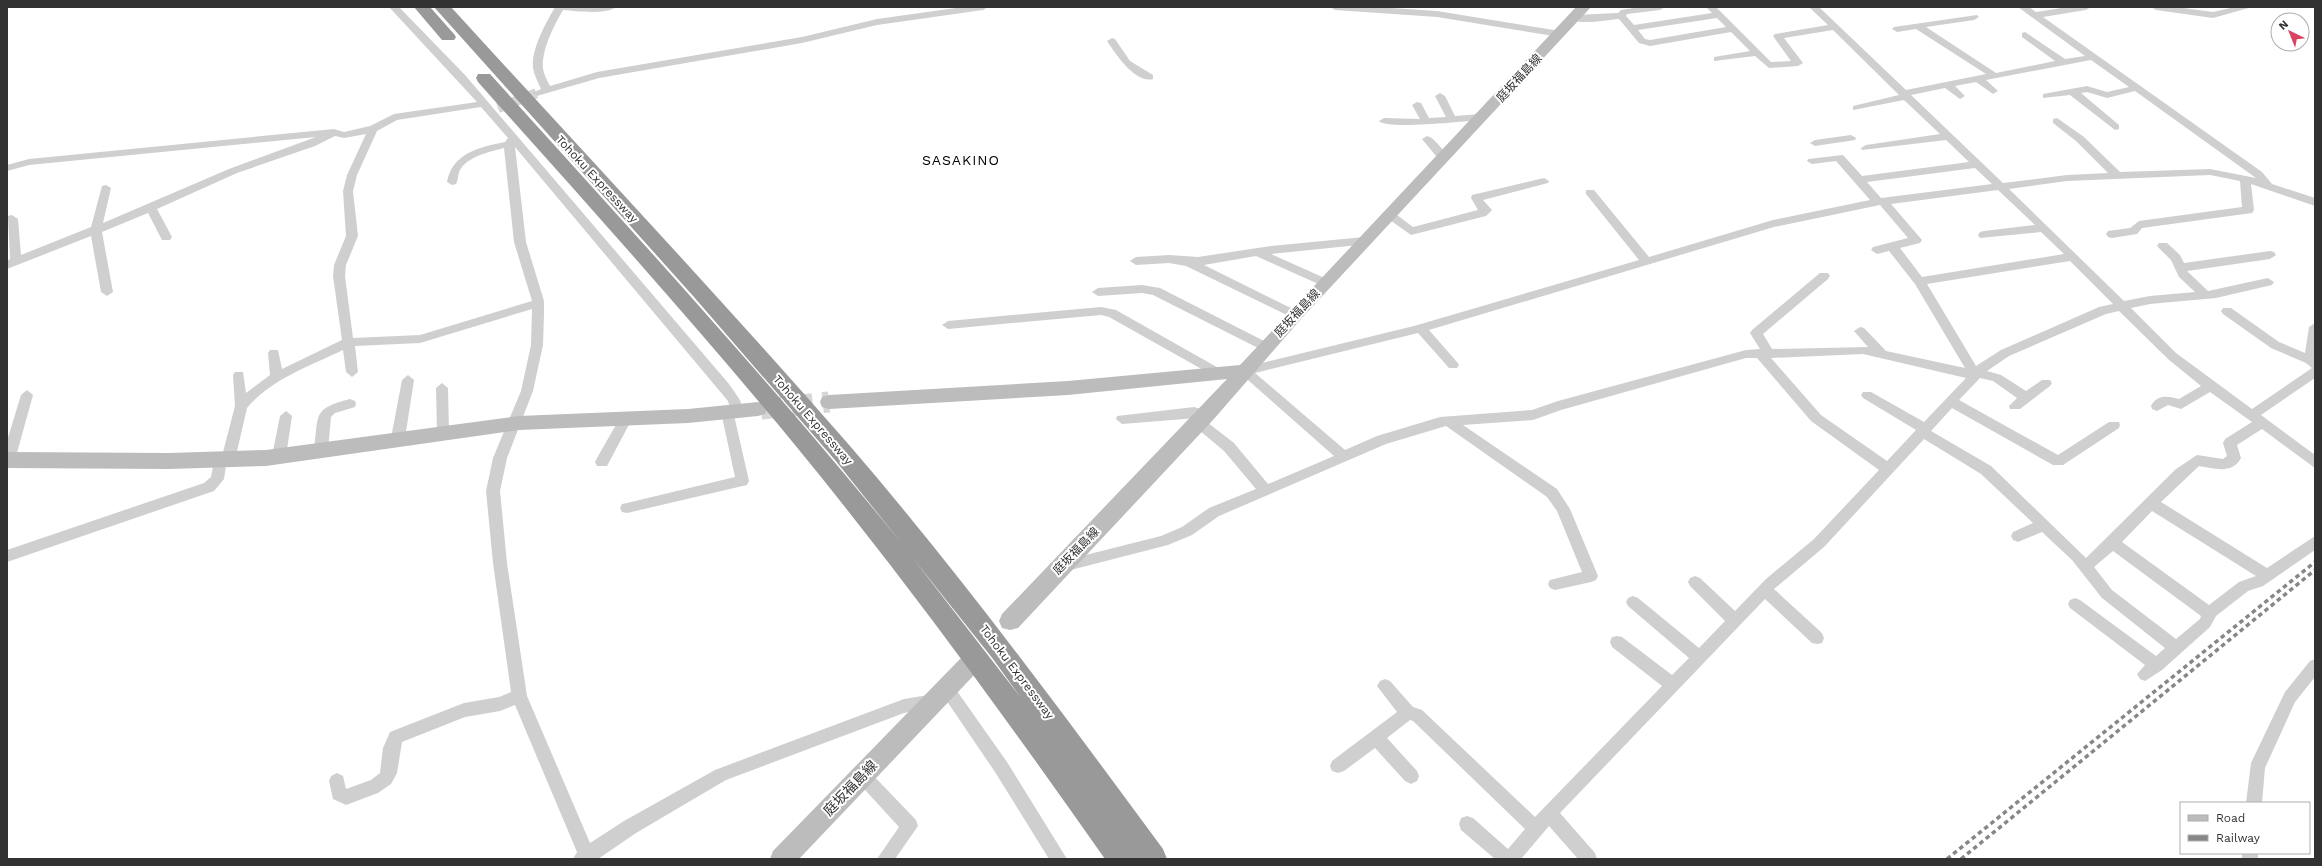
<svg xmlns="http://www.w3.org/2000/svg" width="2322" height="866" viewBox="0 0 2322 866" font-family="'Work Sans','Noto Sans JP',sans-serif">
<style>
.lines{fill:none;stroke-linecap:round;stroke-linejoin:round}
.street-tunnel{stroke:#d6d6d6;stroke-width:10;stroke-dasharray:10 5.5;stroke-linecap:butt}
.secondary-tunnel{stroke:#d6d6d6;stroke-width:21;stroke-dasharray:21 10;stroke-linecap:butt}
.street{fill:#cfcfcf;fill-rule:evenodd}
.secondary{fill:#bcbcbc;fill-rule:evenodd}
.highway{fill:#999;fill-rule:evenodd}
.rail{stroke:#878787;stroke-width:3.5;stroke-dasharray:4.5 3.5;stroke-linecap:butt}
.labels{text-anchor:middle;stroke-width:4;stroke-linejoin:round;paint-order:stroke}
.street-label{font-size:12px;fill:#323232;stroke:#fff}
.quarter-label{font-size:14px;letter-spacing:1px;fill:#000;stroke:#fff}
.near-street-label{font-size:14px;fill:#323232;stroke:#fff}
</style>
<rect width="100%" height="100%" fill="#fff"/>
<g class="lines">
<!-- street-tunnel -->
<polyline class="street-tunnel" points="498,108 537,93"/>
<!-- secondary-tunnel -->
<polyline class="secondary-tunnel" points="761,409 829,402"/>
<!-- street -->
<g class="street">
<path d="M389 7H399L465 75 729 384 740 400 743 411 742 414 734 415 749 481 747 485 627 513 622 512 620 508 622 504 627 503 735 477 721 412 722 409 730 408 728 401 515 147 526 242 544 301V314L543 345 533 391 507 458 500 491 507 563 527 696 590 843 624 821 715 770 904 699 934 694 939 696 942 701 939 706 904 713 726 780 636 833 598 859H573L577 852 515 705 500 711 465 717 402 742 397 773 391 784 378 793 346 805 333 799 329 781 331 776 337 773 343 776 346 789 371 780 380 773 383 748 390 732 464 703 499 697 511 692 493 563 486 491 493 458 521 391 531 345 532 309 420 343 355 346 358 372 352 377 346 372 343 350C310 366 271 379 247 408L235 460 233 464 226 465 224 479 214 491 7 562V550L204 483 211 477 215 456H222L235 406 233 375 235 372H243L246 393 270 375 268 353 270 350H278L282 369 342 340 333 276 334 265 346 236 343 191 347 175 366 134 344 138 335 136 315 146 237 173 157 209 172 237 170 240H162L148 213 102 232 113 292 107 296 101 292 91 236 7 269V261L10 259 8 216 12 215 18 219 21 255 91 227 102 186 106 185 111 188 103 223 229 169 316 137 29 165 7 171V165L29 159 334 129 344 132 370 126 394 114 477 102ZM481 107 508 138 505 142C480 147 452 153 447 182L452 185 456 184C458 180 458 176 459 172 466 156 490 152 504 148L514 242 532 301 420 335 353 338 345 276 346 265 358 236 353 191 357 175 377 131 397 120Z"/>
<path d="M555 7H616C607 15 575 11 563 10 554 25 541 51 543 69 544 75 547 80 550 86L597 72 802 37 877 19 963 7H988L983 10 877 25 802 43 599 78 537 96 532 93 541 89C538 82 534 75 533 68 531 49 546 23 555 7Z"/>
<polygon points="1330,7 1376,7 1437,11 1560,31 1565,34 1560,37 1437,17 1335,10"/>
<path d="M1640 7H1665L1660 10 1627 14 1626 16 1634 25 1712 13 1706 7H1716L1771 62 1791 61 1773 36 1775 34 1828 25 1809 7H1819L1906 90 1986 74 1916 29 1897 32 1892 29 1894 27 1977 15 1979 17 1974 20 1926 27 1996 73 2055 61 2022 37V33L2025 32 2065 59 2085 56 2018 7H2029L2036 12 2068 7H2091L2086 10 2043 17 2262 172 2272 184 2315 198V206L2251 184 2254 210 2252 213 2142 228 2137 234 2112 238 2108 237 2106 234 2108 231 2130 228 2139 221 2242 207 2240 181 2210 175 2067 181 2009 189 2124 301 2150 296 2195 292 2179 277 2171 260 2157 246 2159 243H2167L2180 255 2184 263 2270 251 2274 252 2276 255 2270 259 2187 271 2208 291 2268 278 2274 282 2272 285 2216 298 2150 304 2131 308 2176 353 2252 409 2312 368 2306 363 2271 348 2223 314 2221 311 2223 308H2231L2279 342 2305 353 2309 327 2315 323V378L2261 415 2315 455V468L2262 429 2237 445 2241 458C2232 475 2214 468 2199 466L2161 502 2267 568 2315 536V550L2263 586 2248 591 2216 616 2210 627 2162 670 2145 681 2140 679 2137 674 2145 665 2070 608 2068 604 2070 600 2075 598 2080 600 2156 656 2165 648 2102 598 2072 560 2042 532 2018 542 2013 540 2011 536 2013 532 2033 523 1981 474 1924 439 1824 547 1774 589 1822 633 1824 638 1822 643 1817 644 1812 643 1765 599 1560 813 1595 853 1597 859H1578L1549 826 1521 859H1495L1461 830 1459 824 1461 818 1467 816 1473 818 1508 849 1525 829 1413 721 1410 720 1387 738 1417 771 1419 776 1417 781 1411 784 1405 781 1375 748 1344 771 1338 773 1332 771 1330 766 1332 761 1397 712 1377 686 1380 681 1385 679 1390 681 1413 707 1422 710 1535 817 1662 686 1612 647 1610 642 1612 637 1617 636 1622 637 1672 675 1689 658 1628 606 1626 602 1628 598 1633 596 1638 598 1699 648 1725 621 1690 586 1688 582 1690 578 1695 576 1700 578 1735 611 1766 579 1814 539 1879 470 1811 421 1757 358H1746L1561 410 1533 420 1463 425 1557 489 1570 509 1598 576 1596 580 1591 582 1555 590 1550 588 1548 584 1550 580 1582 572 1557 511 1547 497 1446 426 1386 444 1219 516 1192 535 1168 545 1063 572 1058 570 1056 566 1058 562 1161 536 1182 527 1209 508 1256 489 1224 451 1193 425 1192 422 1197 418 1122 424 1116 419 1117 416 1194 407 1211 412 1212 415 1211 418 1203 419 1234 443 1268 484 1334 456 1241 374 1239 371 1241 368 1414 326 1639 260 1586 194V190H1594L1649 257 1773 220 1870 200 1836 161 1812 164 1807 161 1808 159 1843 155 1862 176 1969 162 1946 140 1862 150 1861 148 1866 145 1940 134 1904 100 1853 110V106L1899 95 1833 30 1784 38 1803 63 1798 66 1769 68 1755 56 1714 61V57L1750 51 1731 32 1650 46 1639 43 1619 19C1607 20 1577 26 1569 18L1574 15 1618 13 1621 10ZM1717 18 1726 27 1650 40 1645 39 1638 30ZM2091 60 2129 87 2107 92 2087 86 2043 94V98L2070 95 2115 130 2119 129V125L2081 93 2087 92 2107 98 2135 91 2256 178 2210 169 2120 172 2084 137 2057 118 2053 119V123L2076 141 2108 173 2067 175 2003 183 1911 95 1945 88 1960 99 1965 96 1955 86 1976 82 1993 94 1998 91 1986 80ZM1975 168 1992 184 1881 198 1867 182ZM1998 190 2035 225 1984 231 1980 232 1978 235 1980 238 2041 232 2064 254 1922 277 1900 248 1920 243 1922 240 1891 204ZM1880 205 1908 238 1873 247 1871 250 1877 254 1889 251 1915 284 1965 368 1886 351 1864 328 1860 327 1854 331 1868 347 1772 349 1763 334 1828 279 1830 276 1828 273H1820L1752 330 1750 333 1760 349 1746 350 1558 401 1532 410 1440 417 1377 436 1345 450 1255 373 1418 333 1449 368H1457L1459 365 1457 362 1429 330 1774 227ZM2070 261 2113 304 2099 307 2001 350 1976 366 1927 284ZM2119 311 2168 359 2201 386 2179 399C2169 396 2157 394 2151 406L2152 409 2157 411 2168 405 2181 409 2210 392 2252 422 2225 439 2223 443 2227 456 2223 459 2197 455 2176 469 2086 558 1991 466 1931 431 1952 408 2053 465H2063L2119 428 2120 425 2119 422H2109L2058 455 1959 400 1980 378 1993 381 2017 398 2009 406 2010 409H2020L2050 386 2052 383 2050 380H2042L2026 391 2001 375 1987 371 2009 356 2106 314ZM1863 354 1966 378 1924 422 1871 392H1863L1861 395 1863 398 1916 430 1887 461 1821 415 1771 358ZM2152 511 2256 576 2239 582 2209 605 2122 542ZM2113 551 2201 616 2200 619 2176 639 2112 590 2094 567Z"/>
<polygon points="2151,7 2176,7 2213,12 2235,7 2252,7 2213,18 2156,10"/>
<path d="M1112 38 1115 39 1130 61 1153 75V79C1135 84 1115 53 1107 41Z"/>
<path d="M1440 93 1445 96 1455 116 1481 114 1486 117 1481 120C1466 121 1386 130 1379 121L1384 118 1420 119 1412 105 1417 102 1421 103 1429 118 1446 117 1435 96Z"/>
<polygon points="1851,135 1856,138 1855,140 1815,146 1810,143 1815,140"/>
<path d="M1427 136C1436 138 1440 150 1449 154V158L1436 156 1422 139Z"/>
<polygon points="1544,178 1549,181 1548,183 1483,200 1492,210 1486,216 1411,235 1383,215 1385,212 1393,212 1413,227 1478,210 1471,198 1472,195"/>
<polygon points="1364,237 1370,241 1368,244 1271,254 1329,280 1331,283 1329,286 1325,287 1256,256 1204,265 1299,312 1301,315 1299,318 1295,319 1186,266 1169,263 1136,265 1130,261 1136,257 1169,255 1198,257 1271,246"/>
<polygon points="1142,285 1160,288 1270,344 1272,347 1270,350 1262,350 1153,295 1142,293 1098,296 1092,292 1098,288"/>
<polygon points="1101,307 1116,310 1222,370 1224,373 1222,376 1214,376 1109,317 1101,315 948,329 942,325 948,321"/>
<polygon points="408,375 414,380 405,438 403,442 393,442 391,438 402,380"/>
<polygon points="442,383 448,388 449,432 448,436 438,436 437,432 436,388"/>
<polygon points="27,390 33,395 15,460 13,464 8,465 7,441 21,395"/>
<path d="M350 399 355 401 356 404 355 407 335 413 331 417 328 450 326 454H316L314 450C319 414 312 409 350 399Z"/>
<polygon points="286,411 292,416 286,456 284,460 274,460 272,456 280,416"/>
<polygon points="626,414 632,419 607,466 597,466 595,462 597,458 621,416"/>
<polygon points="2315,659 2315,677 2295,702 2265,768 2262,803 2246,803 2251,763 2285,692 2310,661"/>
<polygon points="947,682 952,684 1007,762 1067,859 1049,859 995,772 942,694 939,689 942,684"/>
<polygon points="862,767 868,770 916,820 918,826 895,859 877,859 899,827 856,780 854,775 856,770"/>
<rect x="2242" y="853" width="16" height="6"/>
</g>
<!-- secondary -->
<g class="secondary">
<polygon points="1576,7 1591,7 1301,319 1213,420 1018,628 1010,630 1002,628 999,621 1002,614 1227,379 1068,395 829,409 822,407 820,402 822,397 829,395 1068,381 1240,365"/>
<polygon points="758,402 765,404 767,409 765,414 758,416 688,423 519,430 266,466 169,469 7,468 7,452 169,453 266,450 519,416 688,409"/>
<polygon points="968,656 976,659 979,666 976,673 799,859 770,859 773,851 960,659"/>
</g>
<!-- highway -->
<g class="highway">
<polygon points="414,7 430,7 454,34 456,37 454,40 442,40"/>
<path d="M434 7H451C584 153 720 297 850 446 961 575 1062 712 1163 849L1167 859H1105C1006 718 904 578 795 445 693 321 585 202 478 82L476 78 478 74H490C630 229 771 382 903 545L835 460 694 297ZM912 557 993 659 1021 698Z"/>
</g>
<!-- rail -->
<g class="rail">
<polyline points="1947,859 2315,562"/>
<polyline points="1961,859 2315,570"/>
</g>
</g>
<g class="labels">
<!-- street labels -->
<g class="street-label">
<text transform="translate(1519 78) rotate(-47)" y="4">庭坂福島線</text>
<text transform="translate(597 179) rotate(47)" y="4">Tohoku Expressway</text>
<text transform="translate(1297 313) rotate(-47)" y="4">庭坂福島線</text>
<text transform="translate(813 420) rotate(49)" y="4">Tohoku Expressway</text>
<text transform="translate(1076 551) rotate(-46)" y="4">庭坂福島線</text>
<text transform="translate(1017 672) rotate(53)" y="4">Tohoku Expressway</text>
</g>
<!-- quarter labels -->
<g class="quarter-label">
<text x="961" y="165">SASAKINO</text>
</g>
<!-- near-street labels -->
<g class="near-street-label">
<text transform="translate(850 788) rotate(-46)" y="5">庭坂福島線</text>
</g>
</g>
<!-- border -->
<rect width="2322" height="866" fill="none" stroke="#323232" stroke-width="16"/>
<!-- legend -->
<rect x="2180" y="802" width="130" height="52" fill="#ffffff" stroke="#adadad"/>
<rect x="2188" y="815" width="20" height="6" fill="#bcbcbc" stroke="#adadad"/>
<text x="2216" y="822" font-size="12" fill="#323232">Road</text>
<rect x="2188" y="835" width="20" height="6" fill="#878787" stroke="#adadad"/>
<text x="2216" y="842" font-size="12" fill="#323232">Railway</text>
<!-- north arrow -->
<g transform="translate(2290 32) rotate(317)"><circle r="19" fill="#ffffff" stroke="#adadad"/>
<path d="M0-3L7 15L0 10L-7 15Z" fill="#da4262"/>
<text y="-6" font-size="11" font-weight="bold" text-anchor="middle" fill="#323232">N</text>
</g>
</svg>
